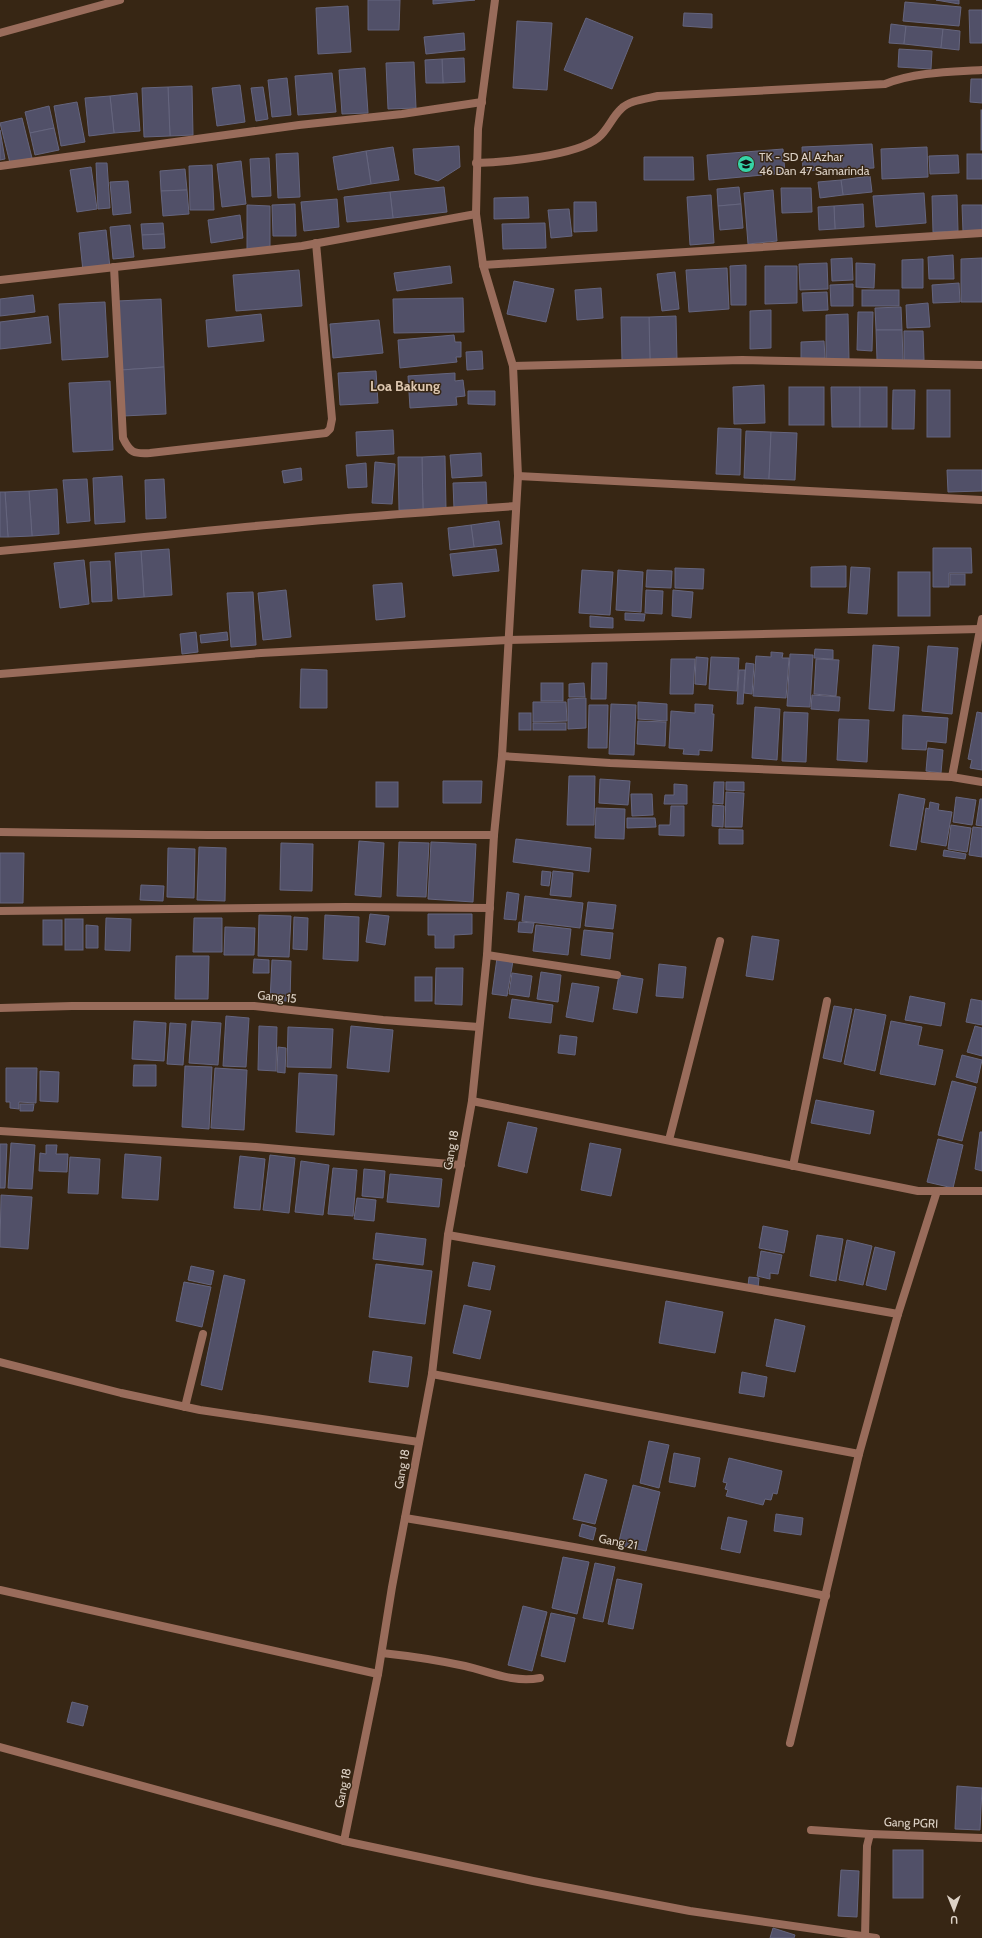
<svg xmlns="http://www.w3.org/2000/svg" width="982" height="1938" viewBox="0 0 982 1938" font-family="Cabin,sans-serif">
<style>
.building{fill:#515068;stroke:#65657e}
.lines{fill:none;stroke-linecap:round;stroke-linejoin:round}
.street{stroke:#996c5b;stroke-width:8}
.labels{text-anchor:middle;stroke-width:3;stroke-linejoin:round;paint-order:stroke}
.poi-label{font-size:12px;fill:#ddd2c6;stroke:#372614;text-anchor:start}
.street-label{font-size:12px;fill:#ddd2c6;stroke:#372614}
.quarter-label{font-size:14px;font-weight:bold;fill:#ddc7b0;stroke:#372614}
</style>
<rect width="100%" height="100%" fill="#372614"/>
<!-- building -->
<g class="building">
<polygon points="368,0 400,0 399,30 368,30"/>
<polygon points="433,0 475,0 433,4"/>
<polygon points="936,0 959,0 959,4"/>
<polygon points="905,2 961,7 959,26 903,21"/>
<polygon points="348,6 351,52 318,54 316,8"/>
<polygon points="969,10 982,10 982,43 970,43"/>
<polygon points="684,13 712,14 712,28 683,26"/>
<polygon points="586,18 633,37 612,89 564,70"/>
<polygon points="517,21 552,23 547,90 513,88"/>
<polygon points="891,24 906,26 904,44 889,43"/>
<polygon points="906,26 943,29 941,48 904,44"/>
<polygon points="943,29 960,31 959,50 941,48"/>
<polygon points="464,33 465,50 426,54 424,37"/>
<polygon points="899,49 932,51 931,69 898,67"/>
<polygon points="464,58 465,82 443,83 442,59"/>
<polygon points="442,59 443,83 426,83 425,60"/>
<polygon points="414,62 416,108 388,109 386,63"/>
<polygon points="365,68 368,113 342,114 339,70"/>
<polygon points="332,73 336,112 298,115 295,76"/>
<polygon points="287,78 291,115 272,117 268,80"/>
<polygon points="971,79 982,79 982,103 970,102"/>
<polygon points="240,85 245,122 217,126 212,88"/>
<polygon points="192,86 193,135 170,136 168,87"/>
<polygon points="168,87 170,136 144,137 142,88"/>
<polygon points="263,87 268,119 256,121 251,88"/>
<polygon points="137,93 140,131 114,133 110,96"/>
<polygon points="110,96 114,133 89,136 85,98"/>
<polygon points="77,102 85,142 61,146 54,106"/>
<polygon points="49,106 54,128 30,133 25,112"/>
<rect x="981" y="110" width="1" height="40"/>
<polygon points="22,118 32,158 10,163 0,123"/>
<polygon points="54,128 59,150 35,155 30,133"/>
<polygon points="0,130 5,159 0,160"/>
<polygon points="872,144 874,168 803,171 802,147"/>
<polygon points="459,146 460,167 438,181 415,174 413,149"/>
<polygon points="393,147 399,180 371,184 366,151"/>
<polygon points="927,147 928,177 882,179 881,149"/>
<polygon points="783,149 785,173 709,180 707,155"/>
<polygon points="366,151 371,184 338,190 333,157"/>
<polygon points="298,153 300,197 278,198 276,154"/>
<rect x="967" y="154" width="15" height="25"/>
<polygon points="958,155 959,173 930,174 929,156"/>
<polygon points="644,157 693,157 694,180 644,180"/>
<polygon points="269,158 271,196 252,197 250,159"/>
<polygon points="241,161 246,204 222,207 217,164"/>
<polygon points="96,163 107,163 110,208 98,209"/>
<polygon points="212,165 214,210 190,210 189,166"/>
<polygon points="91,167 97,209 77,212 70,170"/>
<polygon points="185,169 187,190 161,191 160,171"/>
<polygon points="870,176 872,192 843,195 841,180"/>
<polygon points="841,180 843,195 820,198 818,182"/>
<polygon points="128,181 131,213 113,215 110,182"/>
<polygon points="444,187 447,212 393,218 390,192"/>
<polygon points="739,187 741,204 718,206 717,189"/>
<polygon points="781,188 811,188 812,212 782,213"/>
<polygon points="187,190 189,214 163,216 161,191"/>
<polygon points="773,190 777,241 748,244 744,193"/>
<polygon points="390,192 393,218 347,222 344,197"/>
<polygon points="924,193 926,223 876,227 873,196"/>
<polygon points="711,195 714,243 690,245 687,197"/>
<polygon points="957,195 958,231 933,232 932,196"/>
<polygon points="528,197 529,218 494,219 494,198"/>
<polygon points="337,199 339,227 304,231 301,202"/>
<polygon points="574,202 596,202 597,231 574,232"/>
<polygon points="295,204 296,236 273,236 272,205"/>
<polygon points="741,204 743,228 720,230 718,206"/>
<polygon points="863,204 864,227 835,229 834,206"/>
<polygon points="247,205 270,206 270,249 247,249"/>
<polygon points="962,205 982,205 982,232 963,232"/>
<polygon points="834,206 835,229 819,230 818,207"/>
<polygon points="569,209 572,236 551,238 548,210"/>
<polygon points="240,215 243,238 211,243 208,220"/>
<polygon points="163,223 164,234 142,235 141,224"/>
<polygon points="545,223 546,248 503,249 502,224"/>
<polygon points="130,225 134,257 113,259 110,227"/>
<polygon points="106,230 110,268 83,271 79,233"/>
<polygon points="164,234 165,248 143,249 142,235"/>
<polygon points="953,255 954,279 929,279 928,257"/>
<polygon points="852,258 853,280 832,281 831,259"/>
<polygon points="982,258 982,302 961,302 961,259"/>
<polygon points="923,259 923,288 902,288 902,260"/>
<polygon points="827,263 828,289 800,290 799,264"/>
<polygon points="856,263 875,264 874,288 856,287"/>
<polygon points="746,265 746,305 731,305 730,266"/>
<polygon points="450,266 452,283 397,291 394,273"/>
<polygon points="765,266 797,266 797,303 765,304"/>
<polygon points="727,268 729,309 689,312 686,270"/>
<polygon points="299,270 302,306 236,311 233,275"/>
<polygon points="675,272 679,309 662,311 657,274"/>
<polygon points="514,281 554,289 546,322 507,314"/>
<polygon points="959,283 960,302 933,303 932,285"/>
<polygon points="853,284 853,306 831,306 830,285"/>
<polygon points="601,288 603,318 577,320 575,290"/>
<rect x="862" y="290" width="37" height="16"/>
<polygon points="827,292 828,310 803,311 802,293"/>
<polygon points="33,295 35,312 0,316 0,299"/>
<polygon points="463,298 464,332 394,333 393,299"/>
<polygon points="161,299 164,367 121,370 117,301"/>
<polygon points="105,302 108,357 62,360 59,304"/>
<polygon points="928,303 930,327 907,328 906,305"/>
<polygon points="901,307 902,330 876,330 875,308"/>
<polygon points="771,310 771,348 750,349 750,311"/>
<polygon points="858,312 873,312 872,351 857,350"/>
<polygon points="261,314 264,341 208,347 206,320"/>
<polygon points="848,314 849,360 826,360 826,315"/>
<polygon points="48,316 51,343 0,349 0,322"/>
<polygon points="676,316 677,360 650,361 649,317"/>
<polygon points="621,317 649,317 650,361 622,361"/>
<polygon points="379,320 383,353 333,358 330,324"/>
<polygon points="876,330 902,330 903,360 877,360"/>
<polygon points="904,331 923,331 924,360 904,360"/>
<polygon points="454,335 455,342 461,342 461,357 456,357 457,362 400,368 398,340"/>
<polygon points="824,341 825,358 801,359 801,342"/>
<polygon points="482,351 483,369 467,370 466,352"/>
<polygon points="164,367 166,414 123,416 121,370"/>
<polygon points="376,371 378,403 340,405 338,373"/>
<polygon points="455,373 455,381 463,380 465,396 456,397 457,405 410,408 408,376"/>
<polygon points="110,381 113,450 73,452 69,383"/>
<polygon points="764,385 765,423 734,424 733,387"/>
<rect x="789" y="387" width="35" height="38"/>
<polygon points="831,387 860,387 860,427 832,427"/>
<rect x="860" y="387" width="27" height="40"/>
<polygon points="893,390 915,390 914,429 892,429"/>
<rect x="927" y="390" width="23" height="47"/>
<polygon points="468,391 495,391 495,405 468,404"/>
<polygon points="718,428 741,429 740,475 716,474"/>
<polygon points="393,430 394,454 357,456 356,432"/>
<polygon points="746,431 771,432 769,479 744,478"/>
<polygon points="771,432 797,433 795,480 769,479"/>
<polygon points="481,453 482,476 452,478 450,455"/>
<polygon points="445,456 446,510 423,510 422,457"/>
<polygon points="398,457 422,457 423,510 399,510"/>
<polygon points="375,462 395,464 392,504 372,503"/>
<polygon points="366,463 367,487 348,488 346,465"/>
<polygon points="301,468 302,480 284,483 282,471"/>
<polygon points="947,470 982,470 982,491 948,492"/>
<polygon points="122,476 125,522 95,524 93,478"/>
<polygon points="87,479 90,521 67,523 63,480"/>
<polygon points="164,479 166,518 146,519 145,480"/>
<polygon points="486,482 487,507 454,509 453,483"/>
<polygon points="57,489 59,534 32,536 29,491"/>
<polygon points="29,491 32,536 8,537 5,492"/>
<polygon points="0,492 5,492 8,537 0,537"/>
<polygon points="499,521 502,544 474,547 471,525"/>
<polygon points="471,525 474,547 450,550 448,528"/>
<polygon points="933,548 971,548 972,573 949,573 949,587 933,587"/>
<polygon points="169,549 172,595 144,597 141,551"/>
<polygon points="496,549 499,571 453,576 450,554"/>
<polygon points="141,551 144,597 118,599 115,553"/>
<polygon points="84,560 89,604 60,608 54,563"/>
<polygon points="110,561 112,601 92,602 90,562"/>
<polygon points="846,566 846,587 811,587 811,567"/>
<polygon points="851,567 870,568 867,614 848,613"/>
<polygon points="675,568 704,569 703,589 675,588"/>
<polygon points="582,570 613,572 610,615 579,613"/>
<polygon points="618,570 643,572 641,612 616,610"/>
<polygon points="647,570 672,571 671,588 646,587"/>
<rect x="898" y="572" width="32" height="44"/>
<rect x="950" y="574" width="15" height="11"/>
<polygon points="402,583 405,617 376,620 373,585"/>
<polygon points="286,590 291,637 263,640 258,593"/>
<polygon points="646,590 663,591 662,614 645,613"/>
<polygon points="673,590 693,592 691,618 672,616"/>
<polygon points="253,592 256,645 231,647 227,593"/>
<polygon points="625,613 645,614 644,621 625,620"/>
<polygon points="590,616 613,618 613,628 590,627"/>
<polygon points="196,632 198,652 182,654 180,634"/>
<polygon points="227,632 228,640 201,643 200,635"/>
<polygon points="873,645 899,647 894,711 869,709"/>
<polygon points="928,646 958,648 952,714 922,711"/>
<polygon points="815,649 833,650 833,659 814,658"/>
<polygon points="771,652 783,653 782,658 789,658 786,698 753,696 756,656 771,657"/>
<polygon points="790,654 813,655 810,707 787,706"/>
<polygon points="696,657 708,658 706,685 695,684"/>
<polygon points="711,657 739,658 737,691 709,689"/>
<polygon points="671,659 695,659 693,694 670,694"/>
<polygon points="816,659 839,660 836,696 814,694"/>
<polygon points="592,663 607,663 606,699 591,699"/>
<polygon points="746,663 754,664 752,694 744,693"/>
<polygon points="301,669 327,670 327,708 300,708"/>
<polygon points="739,670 745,670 743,704 737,704"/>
<rect x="541" y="683" width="22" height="18"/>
<polygon points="584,683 585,697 569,697 569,684"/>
<polygon points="812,695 840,697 839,711 811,709"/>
<polygon points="586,698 586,728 568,729 568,699"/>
<polygon points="533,702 566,702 567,721 533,722"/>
<polygon points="638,702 667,704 667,721 638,719"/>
<polygon points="611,704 636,705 634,755 609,754"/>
<polygon points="695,704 713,705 712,714 714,714 712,751 699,750 699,755 683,754 684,749 669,748 671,711 695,713"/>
<polygon points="589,705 608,705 607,748 588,748"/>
<polygon points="755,707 780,709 777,760 752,758"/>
<polygon points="784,712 808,713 806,762 782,761"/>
<polygon points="977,712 982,713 982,770 970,768 972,760 968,759"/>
<rect x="519" y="713" width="12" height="17"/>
<polygon points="903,715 948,718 946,743 927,741 926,750 902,749"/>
<polygon points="839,719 869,720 867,762 837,760"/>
<polygon points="638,721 666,722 665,746 637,744"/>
<rect x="533" y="723" width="33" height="7"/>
<polygon points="928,748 943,750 941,773 926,771"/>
<polygon points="569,776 595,776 594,825 567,825"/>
<polygon points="600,779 630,781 628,805 599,803"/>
<polygon points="443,781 482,781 481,803 443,803"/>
<rect x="376" y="782" width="22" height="25"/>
<polygon points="714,782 724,782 723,804 713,803"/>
<polygon points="726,782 744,782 744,791 726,790"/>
<polygon points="674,784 687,785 687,804 664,804 665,795 674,795"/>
<polygon points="726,792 744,793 742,827 725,827"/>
<polygon points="631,794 652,794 653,815 632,816"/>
<polygon points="899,794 925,799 916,850 890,846"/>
<polygon points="956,797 976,800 972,825 953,822"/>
<polygon points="980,799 982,799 982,826 976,825"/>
<polygon points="930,802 939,804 938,810 952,812 946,846 921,842 926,808 929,809"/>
<polygon points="713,805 724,806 723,827 712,826"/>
<polygon points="671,806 684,806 684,836 659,835 659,825 670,825"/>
<polygon points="596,808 625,809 624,839 595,838"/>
<polygon points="627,818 655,818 656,827 627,828"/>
<polygon points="951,825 971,828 967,852 948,849"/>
<polygon points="973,827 982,828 982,857 969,855"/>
<polygon points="719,829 743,830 743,844 719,844"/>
<polygon points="516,839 591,848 589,872 513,862"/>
<polygon points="359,841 384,843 381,897 355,895"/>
<polygon points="399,842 429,843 426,897 397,896"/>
<polygon points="431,842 476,844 473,902 428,899"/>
<polygon points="281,843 313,844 312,891 280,890"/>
<polygon points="199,847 226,848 225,901 197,900"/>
<polygon points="168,848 195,849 194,898 167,897"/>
<polygon points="944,850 966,854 965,859 943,856"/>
<polygon points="0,853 24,853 23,903 0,903"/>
<polygon points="542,871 551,872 549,886 541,885"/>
<polygon points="553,871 573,873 571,897 550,895"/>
<polygon points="141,885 164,886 163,901 140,900"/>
<polygon points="507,892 519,894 516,920 504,919"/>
<polygon points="525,896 583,903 580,928 522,921"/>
<polygon points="588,902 616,905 613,929 585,926"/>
<polygon points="370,914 389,916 385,945 366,942"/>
<polygon points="428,914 472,914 472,934 454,935 454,948 435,948 435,935 428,935"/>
<polygon points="259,915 291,916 289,957 258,956"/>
<polygon points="325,915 359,917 358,961 323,959"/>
<polygon points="294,917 308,918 307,950 293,949"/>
<polygon points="106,918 131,919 130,951 105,950"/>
<polygon points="194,918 222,918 222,952 193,952"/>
<rect x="65" y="919" width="18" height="31"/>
<rect x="43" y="920" width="19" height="25"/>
<polygon points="519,922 534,923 532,933 518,932"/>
<polygon points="86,925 98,926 98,948 86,948"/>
<polygon points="536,925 571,929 568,955 533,951"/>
<polygon points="225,927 255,928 254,955 224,955"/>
<polygon points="584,930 613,933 610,959 581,955"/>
<polygon points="752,936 779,940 773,980 746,976"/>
<polygon points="176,956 209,956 208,999 175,999"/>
<polygon points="497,958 513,961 507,996 492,994"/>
<polygon points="254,959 269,960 269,973 253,973"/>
<polygon points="272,960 291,961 290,1001 270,1001"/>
<polygon points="659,964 686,967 683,998 656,996"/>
<polygon points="436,968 463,968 462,1005 435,1004"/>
<polygon points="541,972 561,975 558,1002 537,999"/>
<polygon points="512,973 532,976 529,997 509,994"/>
<polygon points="619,975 643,979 637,1013 613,1009"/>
<rect x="415" y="977" width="17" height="24"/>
<polygon points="572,983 599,987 593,1022 566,1017"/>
<polygon points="910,996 945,1003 941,1026 905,1020"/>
<polygon points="512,999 553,1005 551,1023 509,1018"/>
<polygon points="971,999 982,1001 982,1025 966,1022"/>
<polygon points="834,1006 852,1009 841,1062 823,1058"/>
<polygon points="855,1009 886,1015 875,1071 844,1064"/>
<polygon points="226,1016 249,1018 246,1067 223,1066"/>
<polygon points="134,1021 166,1023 164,1061 132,1059"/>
<polygon points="192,1021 221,1023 218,1065 189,1063"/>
<polygon points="891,1021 922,1027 918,1045 943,1050 935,1085 880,1074"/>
<polygon points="170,1023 186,1024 183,1065 167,1064"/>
<polygon points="259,1026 277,1027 276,1071 258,1070"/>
<polygon points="351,1026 393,1030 389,1072 347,1068"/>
<polygon points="975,1026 982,1028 982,1056 967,1052"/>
<polygon points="288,1027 333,1029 331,1068 287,1067"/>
<polygon points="560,1035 577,1037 575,1055 558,1053"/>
<polygon points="278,1047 286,1048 285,1073 277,1072"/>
<polygon points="962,1055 982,1060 977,1083 956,1077"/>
<polygon points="134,1065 156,1065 156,1086 133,1086"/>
<polygon points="185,1066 212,1067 209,1129 182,1127"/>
<polygon points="6,1068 37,1068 36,1103 19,1102 19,1109 10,1108 10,1102 6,1102"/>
<polygon points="215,1068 247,1070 244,1130 211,1128"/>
<polygon points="40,1071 59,1072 58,1102 40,1101"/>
<polygon points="299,1073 337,1075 334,1135 296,1132"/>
<polygon points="952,1081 976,1087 962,1141 938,1135"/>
<polygon points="816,1100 874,1111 870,1134 811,1123"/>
<polygon points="20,1104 34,1104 33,1111 20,1111"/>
<polygon points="508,1122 537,1128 527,1173 498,1166"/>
<polygon points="980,1132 982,1132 982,1171 975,1169"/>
<polygon points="938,1139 963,1145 953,1188 927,1182"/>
<polygon points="11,1143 35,1145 32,1189 8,1188"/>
<polygon points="590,1143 621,1149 611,1196 581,1190"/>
<polygon points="0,1144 7,1144 5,1188 0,1188"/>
<polygon points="46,1145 57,1145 56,1154 68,1154 67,1172 39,1171 40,1153 46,1154"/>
<polygon points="125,1154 161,1157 158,1200 122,1198"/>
<polygon points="270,1155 295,1158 289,1213 263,1210"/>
<polygon points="240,1156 265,1159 260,1210 234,1208"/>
<polygon points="70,1157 100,1159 98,1194 68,1193"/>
<polygon points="301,1161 329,1165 323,1215 295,1212"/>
<polygon points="333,1168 357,1170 353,1216 328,1214"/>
<polygon points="364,1169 385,1171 383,1198 362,1196"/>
<polygon points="390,1174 442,1179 439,1207 387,1202"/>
<polygon points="1,1195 32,1197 28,1249 0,1247"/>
<polygon points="357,1198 376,1200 374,1221 354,1219"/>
<polygon points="763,1226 788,1231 784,1253 759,1248"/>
<polygon points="376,1233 426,1239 423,1265 373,1259"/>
<polygon points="817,1235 843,1239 836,1281 810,1276"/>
<polygon points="847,1240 872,1246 863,1285 839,1280"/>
<polygon points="875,1247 895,1252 886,1290 866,1285"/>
<polygon points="761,1251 782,1255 778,1274 770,1273 770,1279 757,1276"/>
<polygon points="473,1262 495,1266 490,1290 468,1286"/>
<polygon points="376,1264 432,1271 425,1324 369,1317"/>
<polygon points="191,1266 214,1271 211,1285 188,1280"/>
<polygon points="224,1275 245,1280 222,1390 201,1385"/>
<polygon points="749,1277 759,1278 758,1288 748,1286"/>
<polygon points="184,1282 211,1287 202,1327 176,1321"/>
<polygon points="666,1301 723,1312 715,1353 659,1343"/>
<polygon points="464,1305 491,1311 480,1359 453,1353"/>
<polygon points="775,1319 805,1326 795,1372 766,1366"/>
<polygon points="373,1351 412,1357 408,1387 369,1382"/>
<polygon points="742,1372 767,1377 764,1397 739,1393"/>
<polygon points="649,1441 669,1445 659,1488 640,1483"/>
<polygon points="674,1453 700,1458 695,1487 669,1482"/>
<polygon points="729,1458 782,1471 777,1494 773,1493 771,1500 765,1499 763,1505 726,1496 728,1490 725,1489 727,1483 723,1482"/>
<polygon points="585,1474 607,1480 595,1524 573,1519"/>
<polygon points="633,1485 660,1492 646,1551 618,1545"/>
<polygon points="776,1514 803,1518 801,1535 774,1531"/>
<polygon points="728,1517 747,1521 740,1553 721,1549"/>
<polygon points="582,1524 596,1528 593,1540 579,1536"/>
<polygon points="563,1557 589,1562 577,1614 552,1608"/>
<polygon points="595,1563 615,1567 603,1622 583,1618"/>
<polygon points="617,1579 642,1584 633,1629 608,1624"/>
<polygon points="523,1606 547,1612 532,1671 508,1665"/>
<polygon points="551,1613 575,1618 565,1662 541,1656"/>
<polygon points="72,1702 88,1706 83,1726 67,1722"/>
<polygon points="957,1786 982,1788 980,1830 955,1829"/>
<rect x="893" y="1850" width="30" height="48"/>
<polygon points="841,1870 859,1871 857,1917 838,1916"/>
<polygon points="773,1928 795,1935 794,1938 770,1938"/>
</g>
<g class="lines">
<!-- street -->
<g class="street">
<polyline points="0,33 120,0"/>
<path d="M476 163C505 162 576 156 598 138 608 130 612 117 621 109 630 100 646 99 658 96L885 84C916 72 949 72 982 70"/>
<polyline points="0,166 299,125 402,114 482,102"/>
<polyline points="483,265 982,233"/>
<path d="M114 267 123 438C130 453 134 454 150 453L326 433 330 429 332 419 316 243"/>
<polyline points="0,280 302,246 476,214"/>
<polyline points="513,366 742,360 982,365"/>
<polyline points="518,476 982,500"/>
<path d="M0 551C97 543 193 531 289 523 365 516 440 511 516 506"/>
<polyline points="0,674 261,653 508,640 980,629"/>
<polyline points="502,756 610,763 952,777 982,619"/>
<polyline points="952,777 982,782"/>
<polyline points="0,832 207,835 494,835"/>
<polyline points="0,911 345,907 490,908"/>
<polyline points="487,955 617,975"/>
<polyline points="0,1008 72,1006 254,1006 383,1020 479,1027"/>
<polyline points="472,1101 918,1191 982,1191"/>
<polyline points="0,1131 256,1147 461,1165"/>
<polyline points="669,1140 720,941"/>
<polyline points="793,1166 827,1001"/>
<polyline points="448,1235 898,1314"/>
<polyline points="0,1362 121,1393 200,1410 419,1442"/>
<polyline points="432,1374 859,1454 898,1314 937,1191"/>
<polyline points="185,1407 203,1334"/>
<path d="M405 1518C546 1541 686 1567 826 1596"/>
<polyline points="0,1590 378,1674"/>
<path d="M382 1653C410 1656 437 1660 465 1666 491 1672 513 1683 540 1678"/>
<polyline points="790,1743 859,1454"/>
<polyline points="0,1747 344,1841 533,1881 690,1911 876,1938"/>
<polyline points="811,1830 870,1834"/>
<polyline points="344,1841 378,1674 392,1587 432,1374 448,1235 472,1101 487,955 494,835 502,756 518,476 513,366 483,265 476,214 478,129 495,0"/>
<polyline points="865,1937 867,1846 870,1834 982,1838"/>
</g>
</g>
<!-- icons -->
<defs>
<g id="school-disc" transform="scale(0.9)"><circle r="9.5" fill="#36d4a7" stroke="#372614"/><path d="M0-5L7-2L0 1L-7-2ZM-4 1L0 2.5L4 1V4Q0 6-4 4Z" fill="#111"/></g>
</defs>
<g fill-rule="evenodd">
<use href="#school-disc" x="746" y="164"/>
</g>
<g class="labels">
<!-- poi labels -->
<g class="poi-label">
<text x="759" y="161">TK - SD Al Azhar<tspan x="759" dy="14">46 Dan 47 Samarinda</tspan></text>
</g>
<!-- street labels -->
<g class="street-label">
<text transform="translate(277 997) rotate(6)" y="4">Gang 15</text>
<text transform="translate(451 1150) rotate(-80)" y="4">Gang 18</text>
<text transform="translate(402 1469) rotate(-80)" y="4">Gang 18</text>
<text transform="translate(618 1542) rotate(11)" y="4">Gang 21</text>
<text transform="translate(343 1788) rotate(-78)" y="4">Gang 18</text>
<text transform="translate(911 1823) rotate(2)" y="4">Gang PGRI</text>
</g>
<!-- quarter labels -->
<g class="quarter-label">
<text x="405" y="391">Loa Bakung</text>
</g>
</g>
<!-- north arrow -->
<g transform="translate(954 1910) rotate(179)" stroke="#372614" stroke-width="3" paint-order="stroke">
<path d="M0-3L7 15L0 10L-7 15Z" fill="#ddd2c6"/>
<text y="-6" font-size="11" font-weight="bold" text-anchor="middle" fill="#ddd2c6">U</text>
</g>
</svg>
